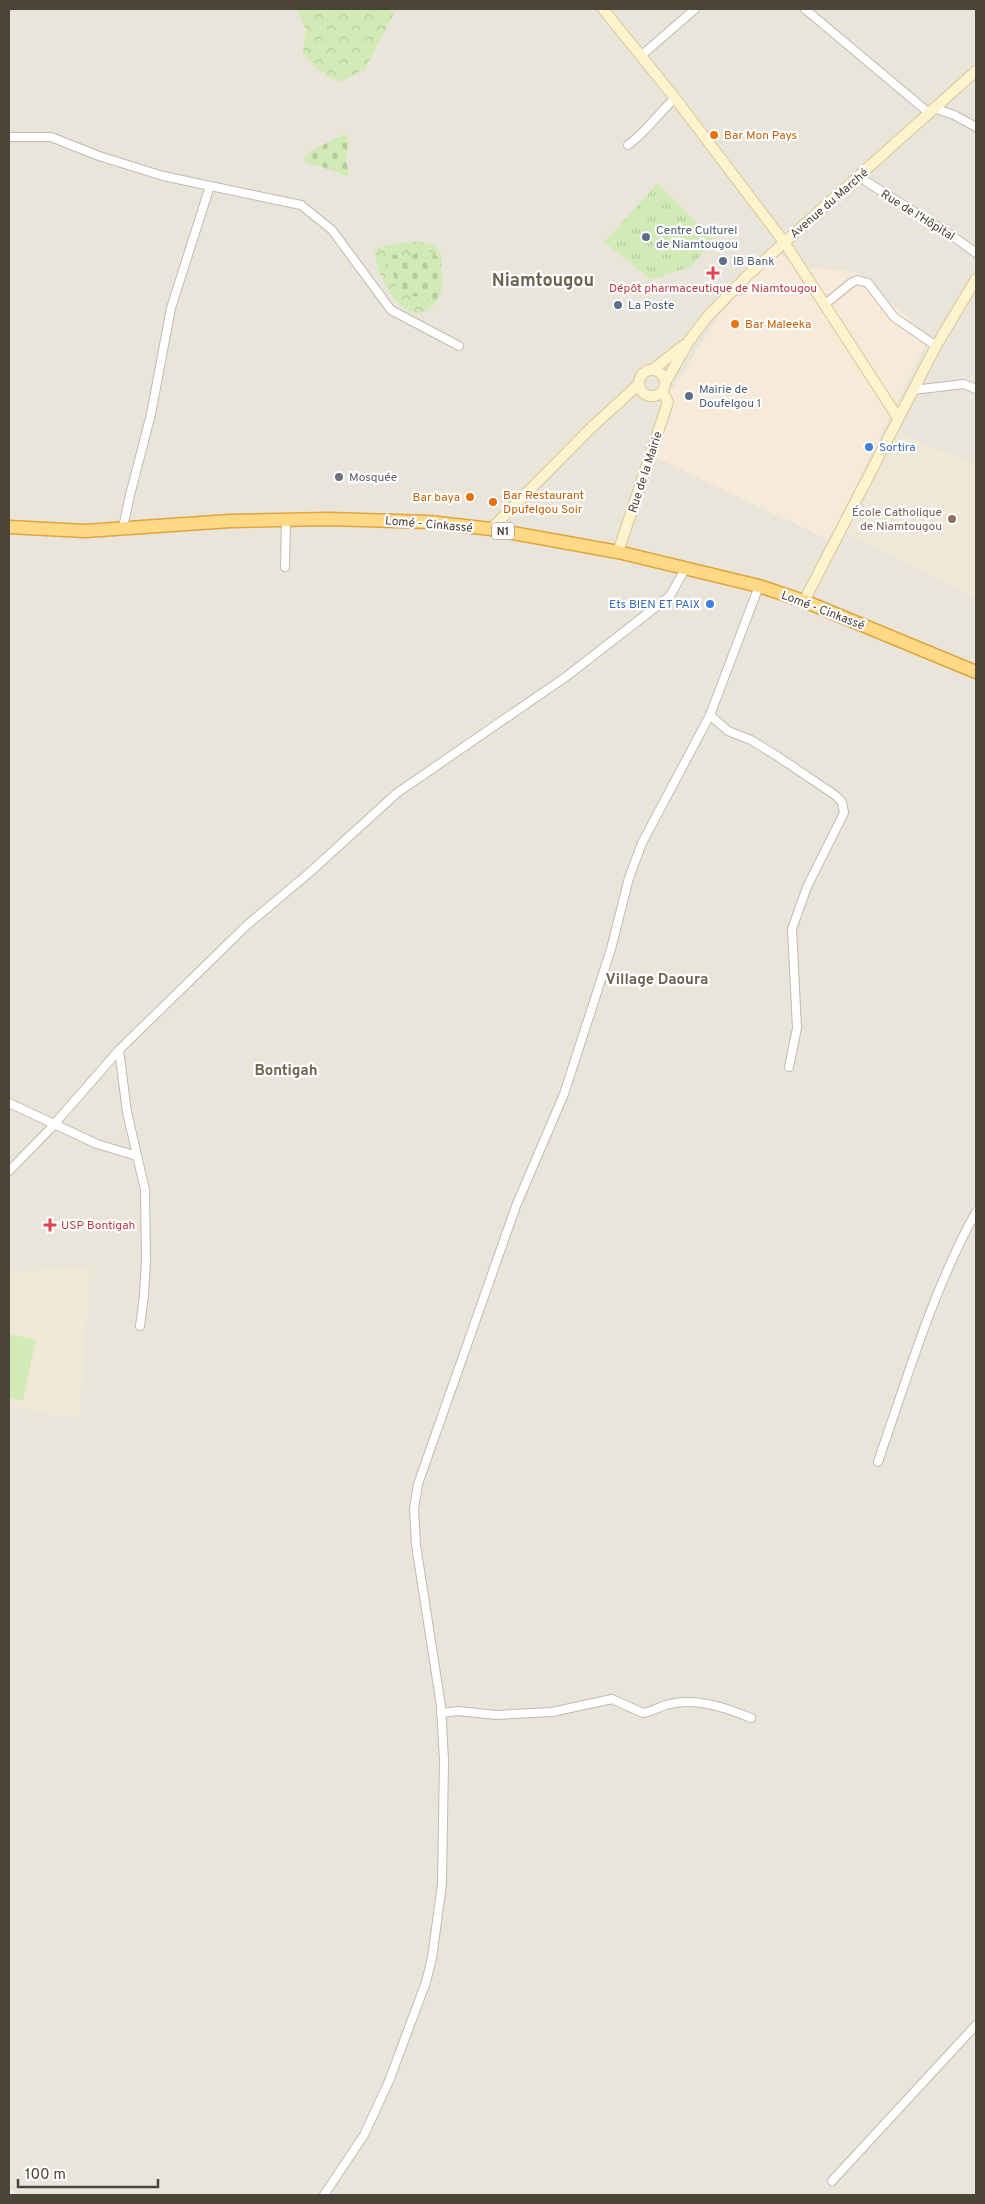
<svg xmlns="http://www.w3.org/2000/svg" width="985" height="2204" viewBox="0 0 985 2204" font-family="Overpass,sans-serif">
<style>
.residential{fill:#eae5da}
.commercial{fill:#f7ead8}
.education{fill:#efe8d6}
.grass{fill:url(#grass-tufts)}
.forest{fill:url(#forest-crowns)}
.cemetery{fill:url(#cemetery-stones)}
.garden{fill:#d2eab5}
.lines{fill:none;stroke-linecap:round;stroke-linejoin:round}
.minor-casing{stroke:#c2bbae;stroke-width:10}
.secondary-casing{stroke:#d6c79b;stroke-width:12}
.trunk-casing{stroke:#e0a43c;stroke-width:15}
.minor{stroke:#fff;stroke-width:8}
.secondary{stroke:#fff3cd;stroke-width:10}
.trunk{stroke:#ffd985;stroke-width:12}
.food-dot{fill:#e8710a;stroke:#fff;stroke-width:2}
.service-dot{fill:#5c6f8a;stroke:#fff;stroke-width:2}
.health-dot{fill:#e0444e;stroke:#fff;stroke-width:2}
.shop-dot{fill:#3f7fe0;stroke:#fff;stroke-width:2}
.worship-dot{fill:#6b7280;stroke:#fff;stroke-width:2}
.education-dot{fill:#8d6e63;stroke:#fff;stroke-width:2}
.labels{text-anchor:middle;stroke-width:4.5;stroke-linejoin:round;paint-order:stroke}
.shield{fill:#fff;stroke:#817c74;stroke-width:1}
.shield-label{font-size:11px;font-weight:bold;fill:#4b4439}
.food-label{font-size:12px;fill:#c56008;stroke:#fff;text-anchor:start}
.street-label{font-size:12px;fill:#4b4439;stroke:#fff}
.service-label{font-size:12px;fill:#4e5e75;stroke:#fff;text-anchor:start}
.health-label{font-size:12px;fill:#be3a42;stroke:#fff}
.shop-label{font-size:12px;fill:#366cbe;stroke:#fff;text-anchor:start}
.worship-label{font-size:12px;fill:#5b616d;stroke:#fff;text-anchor:start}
.education-label{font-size:12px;fill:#785e54;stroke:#fff;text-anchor:end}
.quarter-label{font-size:15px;font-weight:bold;fill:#6e6250;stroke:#fff}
.district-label{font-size:18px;font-weight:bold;fill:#6e6250;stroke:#fff}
</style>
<defs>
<pattern id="grass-tufts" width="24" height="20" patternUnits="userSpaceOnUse" patternTransform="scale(1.25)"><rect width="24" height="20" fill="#d2eab5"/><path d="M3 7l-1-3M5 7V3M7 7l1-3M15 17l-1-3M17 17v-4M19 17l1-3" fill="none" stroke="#b6ca9c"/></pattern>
<pattern id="forest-crowns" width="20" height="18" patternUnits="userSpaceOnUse" patternTransform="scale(1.25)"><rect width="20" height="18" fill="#d2eab5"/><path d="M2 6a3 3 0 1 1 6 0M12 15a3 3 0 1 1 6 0" fill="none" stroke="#b6ca9c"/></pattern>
<pattern id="cemetery-stones" width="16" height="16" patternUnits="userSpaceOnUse" patternTransform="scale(1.25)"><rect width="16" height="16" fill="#d2eab5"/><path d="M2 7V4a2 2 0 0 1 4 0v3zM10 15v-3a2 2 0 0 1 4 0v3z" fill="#b6ca9c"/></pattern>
</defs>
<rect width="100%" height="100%" fill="#f6f3ec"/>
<!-- residential -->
<polygon class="residential" points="9,9 976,9 976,2195 19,2195 9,2189"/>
<!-- commercial -->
<polygon class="commercial" points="777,252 797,267 857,272 929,337 829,540 653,456 666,399 720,314"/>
<!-- education -->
<g class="education">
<polygon points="896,433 976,464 976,598 845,532"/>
<polygon points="90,1267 79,1419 9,1406 9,1272"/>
</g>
<!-- grass -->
<polygon class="grass" points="658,183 713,240 692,266 652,280 604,242"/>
<!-- forest -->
<g class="forest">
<path d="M296 9H396L365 69 340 82C324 75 313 67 303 52L306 30Z"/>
<path d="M418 241 436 246 442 256C439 270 446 286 439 298 410 342 375 277 375 250 390 242 401 244 418 241Z"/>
</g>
<!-- cemetery -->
<g class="cemetery">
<path d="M345 134 347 135C349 145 346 152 346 161 347 167 350 171 348 177L325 168 305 162 304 157 309 152Z"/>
<path d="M427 250 438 257C441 269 446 292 435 300L407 295 397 289 394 275 388 272 385 260 388 254 410 257 419 251Z"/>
</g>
<!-- garden -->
<polygon class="garden" points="9,1334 36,1340 23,1401 9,1398"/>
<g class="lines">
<!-- minor casing -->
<g class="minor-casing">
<g id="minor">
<polyline points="805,9 929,113"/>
<polyline points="642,55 695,9"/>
<polyline points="934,108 954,115 976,127"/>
<polyline points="9,137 51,137 99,156 163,176 301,205 332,230 391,310 459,346"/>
<path d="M628 145C646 132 659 113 675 98"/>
<polyline points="859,177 954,237 976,253"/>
<polyline points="824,305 851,283 857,280 868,283 894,317 936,346"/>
<polyline points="913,390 964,384 976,389"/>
<polyline points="123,527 130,495 151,414 171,308 210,186"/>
<polyline points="285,567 286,520"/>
<polyline points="710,715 728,731 751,740 777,756 835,795 842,802 844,813 807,887 792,929 797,1028 789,1067"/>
<polyline points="119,1050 127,1112 145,1190 146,1261 144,1295 140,1326"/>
<polyline points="9,1103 97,1144 137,1156"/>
<polyline points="9,1171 50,1129 119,1050 246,926 309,873 397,793 567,676 670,596 685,569"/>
<path d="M878 1462C906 1381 934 1287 976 1212"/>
<path d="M441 1713 458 1711 496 1715 552 1712 612 1699 643 1713C652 1712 658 1707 666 1705 694 1697 725 1707 751 1718"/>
<polyline points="832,2181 976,2025"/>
<polyline points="324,2195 364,2135 389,2081 426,1982 432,1958 442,1884 444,1760 441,1706 416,1545 414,1509 418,1484 516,1206 564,1094 611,949 629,878 642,843 710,715 759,586"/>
</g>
</g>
<!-- secondary casing -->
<g class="secondary-casing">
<g id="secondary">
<polyline points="603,9 675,98 784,242 898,418"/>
<polyline points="652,370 684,345"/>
<circle cx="652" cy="383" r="13"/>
<polyline points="665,383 689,341 707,317 748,275 976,71"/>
<polyline points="491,529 592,427 639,384"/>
<polyline points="618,552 668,402 662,392"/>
<polyline points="804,601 936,346 976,279"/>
</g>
</g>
<!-- trunk casing -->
<g class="trunk-casing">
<polyline id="trunk" points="9,527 85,531 230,521 328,519 429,522 491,529 618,552 759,586 804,601 976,672"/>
</g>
<!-- minor -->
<use href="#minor" class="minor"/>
<!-- secondary -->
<use href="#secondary" class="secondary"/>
<!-- trunk -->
<use href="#trunk" class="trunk"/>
</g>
<!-- markers -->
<g class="food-dot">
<circle cx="714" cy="135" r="5"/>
<circle cx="735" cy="324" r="5"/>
<circle cx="470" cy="497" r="5"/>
<circle cx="493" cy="502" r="5"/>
</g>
<g class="service-dot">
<circle cx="646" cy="237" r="5"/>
<circle cx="723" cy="261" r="5"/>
<circle cx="618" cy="305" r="5"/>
<circle cx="689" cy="396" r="5"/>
</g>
<g class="health-dot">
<path d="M710.5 265.5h5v5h5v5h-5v5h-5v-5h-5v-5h5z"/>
<path d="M47.5 1217.5h5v5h5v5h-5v5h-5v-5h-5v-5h5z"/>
</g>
<g class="shop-dot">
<circle cx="869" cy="447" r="5"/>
<circle cx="710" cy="604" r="5"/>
</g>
<circle class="worship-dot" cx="339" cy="477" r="5"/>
<circle class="education-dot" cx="952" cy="519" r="5"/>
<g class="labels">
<!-- shield labels -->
<rect class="shield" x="492" y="522.5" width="22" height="17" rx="4"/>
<g class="shield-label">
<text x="503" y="535">N1</text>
</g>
<!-- food labels -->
<g class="food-label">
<text x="724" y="139">Bar Mon Pays</text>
<text x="745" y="328">Bar Maleeka</text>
<text x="503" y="499">Bar Restaurant<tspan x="503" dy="14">Dpufelgou Soir</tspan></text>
<text x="460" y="501" text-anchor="end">Bar baya</text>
</g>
<!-- street labels -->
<g class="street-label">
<text transform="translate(829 203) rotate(-41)" y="4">Avenue du Marché</text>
<text transform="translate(918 215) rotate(32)" y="4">Rue de l'Hôpital</text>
<text transform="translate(645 472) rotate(-72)" y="4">Rue de la Mairie</text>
<text transform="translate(429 524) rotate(5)" y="4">Lomé - Cinkassé</text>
<text transform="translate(823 610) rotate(21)" y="4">Lomé - Cinkassé</text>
</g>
<!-- service labels -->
<g class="service-label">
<text x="656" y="234">Centre Culturel<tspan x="656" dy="14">de Niamtougou</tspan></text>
<text x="733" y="265">IB Bank</text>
<text x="628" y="309">La Poste</text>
<text x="699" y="393">Mairie de<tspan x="699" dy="14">Doufelgou 1</tspan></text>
</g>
<!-- health labels -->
<g class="health-label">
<text x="713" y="292">Dépôt pharmaceutique de Niamtougou</text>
<text x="61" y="1229" text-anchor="start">USP Bontigah</text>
</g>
<!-- shop labels -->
<g class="shop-label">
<text x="879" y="451">Sortira</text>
<text x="700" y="608" text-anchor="end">Ets BIEN ET PAIX</text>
</g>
<!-- worship labels -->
<g class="worship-label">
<text x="349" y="481">Mosquée</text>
</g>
<!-- education labels -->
<g class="education-label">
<text x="942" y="516">École Catholique<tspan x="942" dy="14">de Niamtougou</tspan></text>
</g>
<!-- quarter labels -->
<g class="quarter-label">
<text x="657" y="984">Village Daoura</text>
<text x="286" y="1075">Bontigah</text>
</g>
<!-- district labels -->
<g class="district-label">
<text x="543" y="286">Niamtougou</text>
</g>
</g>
<!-- border -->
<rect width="985" height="2204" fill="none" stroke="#4b4439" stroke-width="20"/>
<!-- scale -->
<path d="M18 2179v8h140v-8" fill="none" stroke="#4b4439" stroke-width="2.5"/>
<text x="25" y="2179" font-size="15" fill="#4b4439" stroke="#ffffff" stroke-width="4" paint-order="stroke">100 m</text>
</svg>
